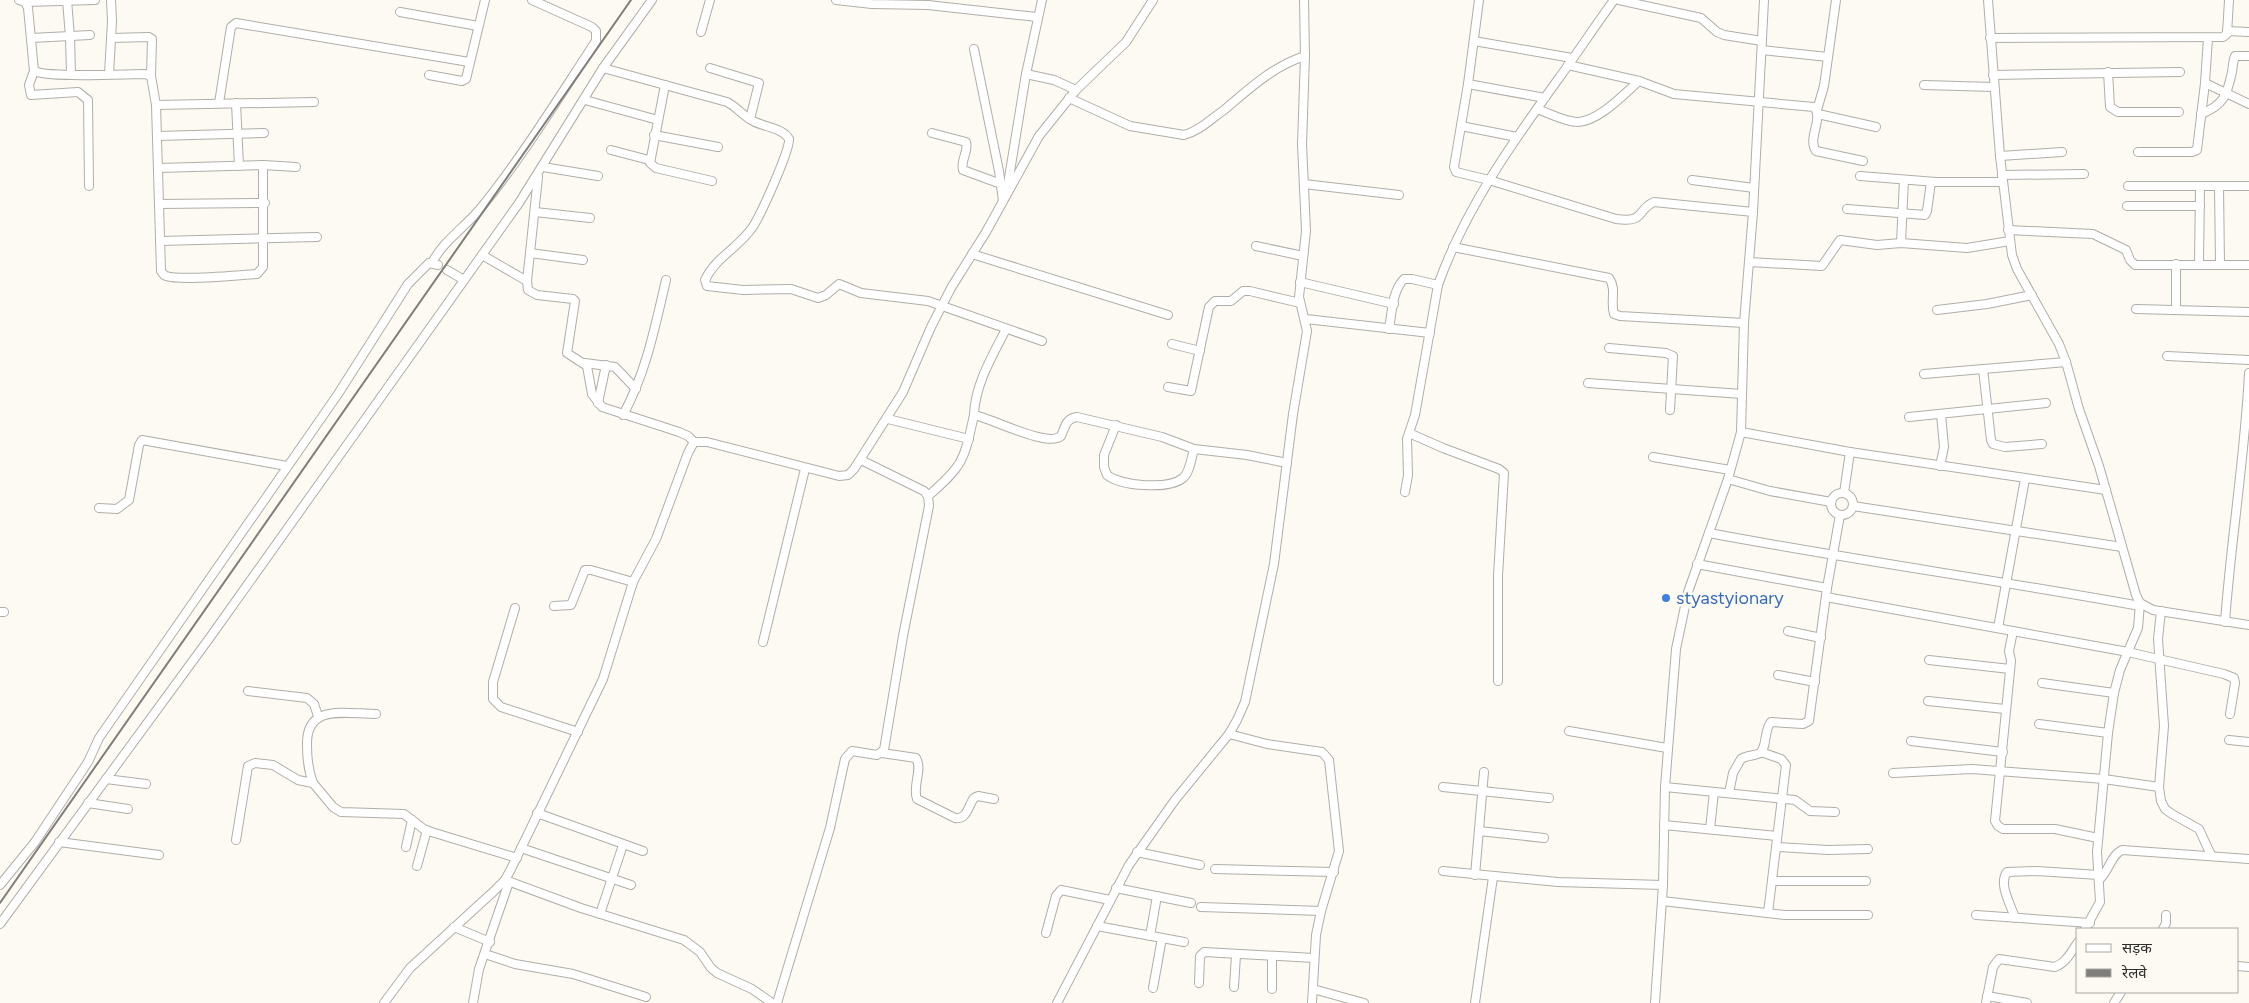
<svg xmlns="http://www.w3.org/2000/svg" width="2249" height="1003" viewBox="0 0 2249 1003" font-family="Figtree,'Noto Sans Devanagari',sans-serif">
<style>
.lines{fill:none;stroke-linecap:round;stroke-linejoin:round}
.minor-casing{stroke:#b0aea8;stroke-width:10}
.minor{stroke:#fff;stroke-width:8}
.rail{stroke:#7f7e7a;stroke-width:2}
.shop-dot{fill:#3f7fe0;stroke:#fcfaf3;stroke-width:2}
.labels{text-anchor:middle;stroke-width:5;stroke-linejoin:round;paint-order:stroke}
.shop-label{font-size:18px;fill:#366cbe;stroke:#fcfaf3;text-anchor:start}
</style>
<rect width="100%" height="100%" fill="#fcfaf3"/>
<g class="lines">
<!-- minor casing -->
<g class="minor-casing">
<g id="minor">
<path d="M19 0 25 2 28 8 34 71C48 78 125 74 145 74L151 76 156 105 161 271C163 274 163 275 166 276 182 281 238 275 257 274L263 267V165"/>
<polyline points="67,0 70,37 71,74"/>
<polyline points="836,0 872,4 928,5 1037,17"/>
<path d="M1479 0 1468 84 1454 167 1456 172 1489 180 1616 219C1646 223 1636 210 1654 202L1753 212"/>
<polyline points="1619,0 1701,18 1717,32 1724,35 1762,41"/>
<polyline points="1988,0 2000,156 2012,255 2017,269 2059,344 2066,362 2079,409 2099,466 2136,595 2140,603 2153,610 2249,625"/>
<polyline points="25,2 95,0"/>
<polyline points="400,12 478,26"/>
<polyline points="2227,31 2249,32"/>
<polyline points="701,32 710,0"/>
<polyline points="31,38 90,35"/>
<polyline points="111,38 149,37 152,39 151,76"/>
<polyline points="1990,38 2223,37 2227,34 2229,0"/>
<polyline points="1474,41 1572,58"/>
<polyline points="974,49 999,171 1003,201"/>
<polyline points="1762,50 1828,57"/>
<path d="M1568 65 1639 81 1674 94 1814 107C1824 119 1807 138 1816 151L1863 161"/>
<path d="M603 68 727 102C737 107 743 116 753 121 764 127 783 128 789 139 790 150 760 217 752 228 739 247 715 258 705 280L707 286 743 290 791 289 818 298 826 295 839 284 861 293 928 301 1042 341"/>
<polyline points="710,68 759,83 750,119"/>
<polyline points="34,71 29,85 31,95 78,92 88,100 89,186"/>
<polyline points="2108,72 2110,107 2118,112 2179,112"/>
<polyline points="109,74 112,21 111,0"/>
<polyline points="1026,74 1054,80 1076,90"/>
<polyline points="429,75 462,81 466,79 485,0"/>
<polyline points="1993,75 2180,72"/>
<polyline points="2205,83 2249,104"/>
<polyline points="1468,84 1545,98"/>
<polyline points="665,85 650,163 656,168 712,181"/>
<polyline points="1924,85 1994,87"/>
<path d="M1069 98 1130 126 1184 135C1199 131 1211 119 1224 110 1249 89 1273 66 1305 56"/>
<polyline points="585,100 658,120"/>
<polyline points="219,103 231,27 236,23 469,62"/>
<polyline points="236,103 239,166"/>
<polyline points="156,105 314,102"/>
<path d="M1537 109C1549 113 1565 122 1578 122 1599 121 1624 94 1639 81"/>
<polyline points="1817,110 1824,86 1836,0"/>
<polyline points="1818,114 1876,127"/>
<path d="M2201 114C2224 105 2227 95 2232 72 2233 66 2233 61 2235 56H2249"/>
<polyline points="1461,126 1517,137"/>
<path d="M932 133 966 142C969 151 960 161 963 170L1001 184"/>
<polyline points="654,135 718,147"/>
<polyline points="157,136 264,133"/>
<polyline points="611,150 649,160"/>
<polyline points="2138,152 2192,152 2197,150 2205,83 2208,38"/>
<polyline points="2000,156 2062,152"/>
<polyline points="543,167 598,176"/>
<polyline points="158,168 263,165 296,167"/>
<polyline points="2002,175 2084,174"/>
<polyline points="1860,176 1936,182 2002,182"/>
<polyline points="538,177 527,281 528,290 537,295 573,299 575,301 567,353 587,366 592,394 602,407 679,432 688,436 694,442"/>
<polyline points="1692,180 1754,188"/>
<polyline points="1304,184 1399,195"/>
<polyline points="2128,186 2249,186"/>
<polyline points="2219,186 2220,264"/>
<polyline points="1007,190 1026,74 1042,0"/>
<polyline points="159,204 265,203"/>
<polyline points="2127,206 2200,206"/>
<polyline points="1847,209 1925,215 1927,211 1931,182"/>
<polyline points="535,212 590,218"/>
<polyline points="2008,230 2093,234 2126,250 2130,260 2135,265 2249,265"/>
<polyline points="160,241 317,237"/>
<polyline points="1901,243 1904,180"/>
<polyline points="1256,246 1303,256"/>
<path d="M1453 247 1609 278C1617 289 1610 301 1614 314L1620 316 1744 323"/>
<polyline points="530,253 583,260"/>
<polyline points="972,254 1168,315"/>
<polyline points="482,255 527,281"/>
<polyline points="1749,262 1822,266 1840,240 1877,245 1901,243 1967,248 2010,241"/>
<path d="M432 263C443 241 464 228 480 209 523 156 559 97 596 41V31L592 27 532 0"/>
<polyline points="2199,264 2200,187"/>
<polyline points="447,270 464,280"/>
<polyline points="1300,282 1394,304"/>
<polyline points="2136,309 2249,312"/>
<polyline points="1937,310 1987,304 2032,295"/>
<polyline points="2176,310 2176,264"/>
<polyline points="1306,319 1430,333"/>
<path d="M1006 329C993 355 975 384 974 415 991 418 1048 448 1061 436 1065 427 1066 418 1077 417L1162 437 1194 449 1247 455 1287 463"/>
<path d="M1389 329C1392 313 1392 291 1404 279H1412L1438 285"/>
<polyline points="1172,344 1200,351"/>
<polyline points="1609,348 1666,353 1673,356 1670,410"/>
<polyline points="2167,356 2249,360"/>
<polyline points="585,363 615,367 636,389"/>
<polyline points="1983,369 1991,440 1993,444 2005,447 2042,444"/>
<polyline points="1924,374 2066,362"/>
<polyline points="1588,383 1742,394"/>
<polyline points="1168,387 1191,391 1209,307 1215,301 1231,301 1243,291 1250,291 1300,303"/>
<polyline points="598,403 606,365"/>
<path d="M623 415C646 373 655 327 666 280"/>
<polyline points="1909,417 2046,403"/>
<polyline points="888,419 969,439"/>
<path d="M1116 425 1104 455V467L1107 475C1121 486 1168 490 1183 478 1190 472 1191 459 1194 449"/>
<polyline points="1741,432 1850,452 2106,490"/>
<polyline points="1409,433 1443,448 1499,469 1504,473 1498,576 1498,681"/>
<polyline points="1653,457 1730,470"/>
<polyline points="861,460 924,491 928,496"/>
<polyline points="1940,466 1944,447 1941,414"/>
<polyline points="1728,479 1770,491 1831,502"/>
<path d="M1405 492 1408 475 1407 439 1415 415 1438 285C1465 209 1512 143 1559 78 1578 52 1595 26 1614 0"/>
<polyline points="1844,493 1850,452"/>
<circle cx="1842" cy="504" r="11"/>
<polyline points="1853,506 2122,547"/>
<polyline points="99,508 117,509 129,500 139,445 142,440 287,466"/>
<path d="M1709 533C1853 560 1997 580 2140 606"/>
<polyline points="1697,564 1827,588"/>
<polyline points="1826,597 2128,652 2224,674 2234,678 2235,683 2230,714"/>
<polyline points="554,606 571,605 585,570 591,570 633,582"/>
<polyline points="515,608 493,682 493,699 501,707 578,732"/>
<polyline points="2161,611 2158,639 2164,726 2159,787 2161,801 2165,809 2172,814 2199,829 2211,855"/>
<polyline points="0,612 4,612"/>
<path d="M2225 622C2231 539 2245 456 2249 373"/>
<polyline points="1998,628 2025,479"/>
<polyline points="1788,631 1821,638"/>
<polyline points="2013,631 2009,651 2011,661 1995,821 1998,826 2003,829 2055,829 2098,838"/>
<polyline points="763,642 805,469"/>
<polyline points="1929,660 2010,669"/>
<polyline points="1778,675 1815,682"/>
<polyline points="2042,683 2114,693"/>
<polyline points="248,691 307,698 314,704 318,716"/>
<polyline points="1928,701 2005,709"/>
<polyline points="2039,724 2108,733"/>
<polyline points="1569,731 1667,748"/>
<polyline points="1229,734 1267,744 1322,752 1329,760 1339,851 1321,911 1316,935 1312,1003"/>
<polyline points="2229,740 2249,742"/>
<polyline points="1911,741 2003,752"/>
<polyline points="1761,752 1781,759 1786,765 1768,913"/>
<path d="M882 753 916 758C923 770 912 786 917 799L955 818C967 820 968 806 974 798L978 796 994 799"/>
<polyline points="1893,773 1972,769 2104,779 2159,787"/>
<polyline points="106,779 146,784"/>
<path d="M313 783C308 770 307 759 307 745 306 703 346 714 376 714"/>
<polyline points="1443,787 1549,798"/>
<polyline points="1665,787 1795,800 1810,811 1835,812"/>
<path d="M1729 793 1733 773 1741 759C1747 755 1755 756 1760 753 1767 748 1764 729 1771 722L1803 724 1809 721 1827 588 1840 515"/>
<polyline points="88,803 128,809"/>
<polyline points="537,813 643,851"/>
<polyline points="1664,825 1777,836"/>
<polyline points="1710,829 1714,792"/>
<polyline points="1479,831 1544,838"/>
<polyline points="236,840 248,766 255,763 273,765 298,780 313,783 333,807 341,812 404,814 425,830 517,858"/>
<polyline points="59,842 159,855"/>
<polyline points="406,847 412,820"/>
<polyline points="1776,847 1828,850 1868,849"/>
<polyline points="521,848 631,885"/>
<polyline points="1137,852 1200,865"/>
<polyline points="417,866 427,830"/>
<polyline points="1215,869 1334,872"/>
<polyline points="1443,871 1558,882 1663,885"/>
<polyline points="1475,875 1484,772"/>
<polyline points="505,880 581,908 684,940 700,952 711,968 717,973 752,989 772,1003"/>
<path d="M2099 880C2110 870 2110 856 2122 850L2249 859"/>
<polyline points="1772,881 1866,881"/>
<polyline points="0,885 35,842 88,762 99,738 338,394 408,284 429,263 438,265"/>
<polyline points="1116,888 1191,903"/>
<polyline points="1662,901 1785,915 1868,915"/>
<polyline points="1201,907 1321,911"/>
<polyline points="600,914 623,845"/>
<polyline points="1976,915 2090,923"/>
<path d="M2015 918C2011 905 1998 884 2007 872L2037 871 2099 875"/>
<polyline points="0,924 211,636 519,203 603,68 652,0"/>
<polyline points="1097,926 1184,942"/>
<polyline points="454,927 490,942"/>
<polyline points="2085,929 2100,902 2097,852 2108,733 2114,693 2120,670 2138,628 2140,603"/>
<polyline points="2163,929 2166,923 2166,915"/>
<polyline points="1046,933 1056,896 1061,890 1110,900"/>
<polyline points="1150,936 1157,896"/>
<polyline points="485,954 515,964 573,974 646,997"/>
<polyline points="2238,966 2249,967"/>
<polyline points="1199,983 1200,956 1204,952 1314,958"/>
<polyline points="1234,987 1236,955"/>
<polyline points="1153,988 1162,938"/>
<polyline points="1272,989 1272,957"/>
<polyline points="1313,989 1364,1003"/>
<polyline points="1987,996 2027,1003"/>
<polyline points="384,1003 410,968 493,892 505,880 511,869 603,679 633,582 656,539 688,453 694,442 707,442 839,476 848,475 854,469 903,392 931,327 951,288 986,232 1039,136 1076,90 1126,42 1153,0"/>
<polyline points="473,1003 479,969 509,882"/>
<path d="M777 1003 830 828 845 759 852 751 877 755 884 750 903 636 929 506 928 496C964 465 964 460 974 415"/>
<polyline points="1057,1003 1129,865 1175,800 1229,734 1237,720 1245,702 1274,564 1293,414 1307,331 1299,297 1306,231 1302,144 1305,56 1304,0"/>
<polyline points="1475,1003 1493,877"/>
<polyline points="1655,1003 1663,885 1665,787 1676,649 1688,592 1728,479 1741,432 1744,323 1753,212 1764,0"/>
<path d="M1986 1003 1993 967 1999 959 2055 967C2067 962 2071 952 2078 942"/>
<polyline points="2114,1003 2121,992"/>
</g>
</g>
<!-- minor -->
<use href="#minor" class="minor"/>
<!-- rail -->
<polyline class="rail" points="0,903 631,0"/>
</g>
<!-- markers -->
<circle class="shop-dot" cx="1666" cy="598" r="5"/>
<g class="labels">
<!-- shop labels -->
<g class="shop-label">
<text x="1676" y="604">styastyionary</text>
</g>
</g>
<!-- legend -->
<rect x="2076" y="928" width="162" height="65" fill="#fcfaf3" stroke="#aaa8a3"/>
<rect x="2086" y="944" width="25" height="8" fill="#ffffff" stroke="#aaa8a3"/>
<text x="2122" y="953" font-size="15" fill="#2e2d2b">सड़क</text>
<rect x="2086" y="969" width="25" height="8" fill="#7f7e7a" stroke="#aaa8a3"/>
<text x="2122" y="978" font-size="15" fill="#2e2d2b">रेलवे</text>
</svg>
